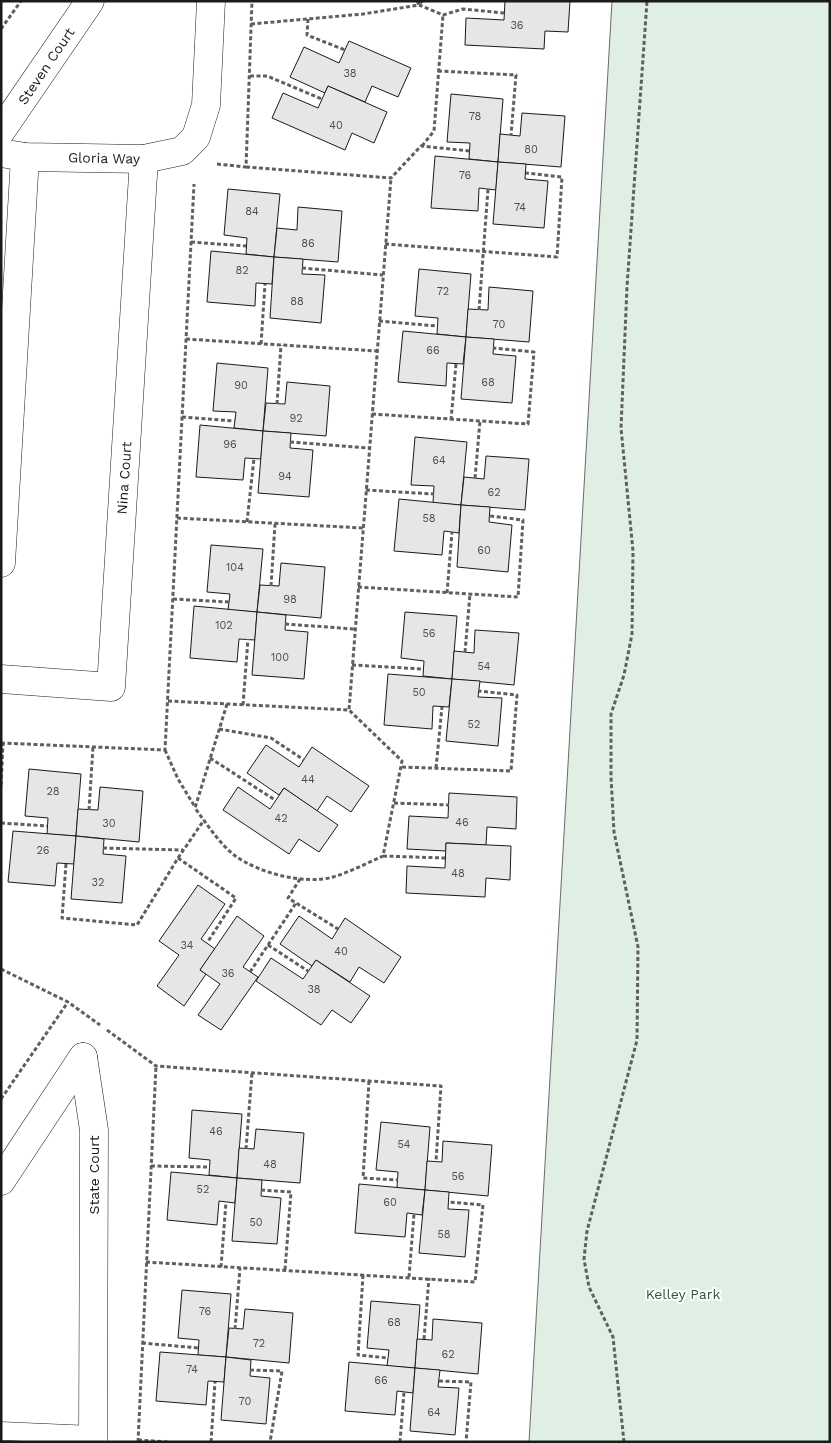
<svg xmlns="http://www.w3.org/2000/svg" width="831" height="1443" viewBox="0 0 831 1443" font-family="'Work Sans',sans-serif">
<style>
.green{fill:#e0efe3;stroke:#6a6a6a}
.building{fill:#e6e6e6;stroke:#1a1a1a}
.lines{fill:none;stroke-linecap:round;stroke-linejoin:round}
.lane-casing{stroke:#1a1a1a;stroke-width:19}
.street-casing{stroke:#1a1a1a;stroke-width:29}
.path{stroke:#5f5f5f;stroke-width:3;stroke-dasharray:4 2.5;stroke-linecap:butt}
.lane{stroke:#fff;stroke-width:18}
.street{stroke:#fff;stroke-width:28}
.labels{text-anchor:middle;stroke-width:4;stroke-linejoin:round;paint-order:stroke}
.number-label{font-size:11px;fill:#4d4d4d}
.street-label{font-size:14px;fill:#1a1a1a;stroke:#fff}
.park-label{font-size:14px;fill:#2b5a34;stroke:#fff}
</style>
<rect width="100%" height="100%" fill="#fff"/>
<!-- green -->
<polygon class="green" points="612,1 830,1 830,1442 529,1442"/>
<!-- building -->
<g class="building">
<polygon points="505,1 570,1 568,32 545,31 544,49 465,45 466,18 504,20"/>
<polygon points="349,41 411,68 398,97 372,86 365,102 328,86 325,93 290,77 304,47 339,63"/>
<polygon points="328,86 387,112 374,143 352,133 345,150 272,118 283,93 318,108"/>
<polygon points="451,94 503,99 498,162 469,159 470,143 447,142"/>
<polygon points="522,113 565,116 561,167 498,162 500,134 520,136"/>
<polygon points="435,156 498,162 496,190 479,188 478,211 431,208"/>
<polygon points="498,162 526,164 525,179 548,181 544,228 493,224"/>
<polygon points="228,189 280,194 274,257 246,254 247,238 224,235"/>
<polygon points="298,207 342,211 338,262 274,257 277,228 297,230"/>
<polygon points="211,251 274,257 272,284 256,283 255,306 207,302"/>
<polygon points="274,257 303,259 302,274 325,275 321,323 270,318"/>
<polygon points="419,269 471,274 466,337 437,334 438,318 415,316"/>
<polygon points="489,287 533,291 529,342 466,337 468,309 488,310"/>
<polygon points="403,331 466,337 463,364 447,363 446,386 398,382"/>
<polygon points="466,337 494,339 493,354 516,356 512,403 461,399"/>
<polygon points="217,363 268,368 263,431 234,428 236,412 213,411"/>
<polygon points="287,382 330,386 326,436 263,431 266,403 285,404"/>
<polygon points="200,425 263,431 261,459 245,458 243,480 196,477"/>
<polygon points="263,431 291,433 290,448 313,450 309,497 258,493"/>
<polygon points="415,437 467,442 461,505 433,503 434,486 411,485"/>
<polygon points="486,456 529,459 525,510 461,505 464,477 484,479"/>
<polygon points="399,499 461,505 459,533 444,531 442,555 394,551"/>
<polygon points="461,505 490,507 489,522 512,525 508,572 457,567"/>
<polygon points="211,545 263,549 257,612 228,610 230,594 207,592"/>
<polygon points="281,563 325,567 321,618 257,612 260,585 279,586"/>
<polygon points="194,606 257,612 255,640 239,639 237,662 190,658"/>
<polygon points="257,612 286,615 285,630 308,632 304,679 252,675"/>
<polygon points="405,612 457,616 452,679 423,676 424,661 401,658"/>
<polygon points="475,630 519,633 514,685 452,679 454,651 474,653"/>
<polygon points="388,674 452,679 449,707 433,706 432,729 384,725"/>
<polygon points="452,679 480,681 478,697 502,698 498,746 446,741"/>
<polygon points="266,745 299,767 312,747 369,786 351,812 327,796 317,811 284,788 279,795 247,773"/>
<polygon points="29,769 81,774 76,836 47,834 48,818 25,816"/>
<polygon points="100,787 143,791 139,842 76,836 78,809 98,810"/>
<polygon points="238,787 270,809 284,788 338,825 319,852 299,839 289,854 223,810"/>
<polygon points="449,793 517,797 516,829 487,827 486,845 446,843 446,851 407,849 409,816 448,818"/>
<polygon points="13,831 76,836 74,864 57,863 55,886 8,882"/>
<polygon points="76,836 104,839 103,854 126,856 122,903 71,899"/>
<polygon points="446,843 511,846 510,880 486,878 485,897 406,893 407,866 445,868"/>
<polygon points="198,885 225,904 201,939 215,949 200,970 206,974 184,1006 157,986 179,955 159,941"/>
<polygon points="237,916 264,936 243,967 258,977 221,1030 198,1015 220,984 200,970"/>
<polygon points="299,916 332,939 345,918 401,957 384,983 359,967 350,982 316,960 312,966 280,944"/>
<polygon points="271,958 303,979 316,960 370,996 351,1023 332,1010 321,1025 256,981"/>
<polygon points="192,1110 242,1114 237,1178 209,1175 210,1160 189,1158"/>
<polygon points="381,1122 430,1127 425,1190 397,1188 398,1172 376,1170"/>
<polygon points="256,1129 304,1133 300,1183 237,1178 239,1148 254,1149"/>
<polygon points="443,1141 492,1145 488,1196 425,1190 427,1161 442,1162"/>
<polygon points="171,1172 237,1178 235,1203 219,1201 217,1225 167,1220"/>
<polygon points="237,1178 262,1180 261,1196 281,1198 277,1244 232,1241"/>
<polygon points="359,1184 425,1190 422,1215 407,1213 405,1237 355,1233"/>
<polygon points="425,1190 449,1192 448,1209 469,1210 465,1257 419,1253"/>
<polygon points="182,1290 231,1294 226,1357 198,1355 199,1340 178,1338"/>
<polygon points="371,1301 420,1305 415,1368 387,1366 389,1350 367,1348"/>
<polygon points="245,1309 293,1313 289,1363 226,1357 229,1328 243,1329"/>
<polygon points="433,1319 482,1323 478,1374 415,1368 417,1339 432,1340"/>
<polygon points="160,1352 226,1357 224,1382 208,1381 206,1405 156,1401"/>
<polygon points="226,1357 251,1360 250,1376 270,1378 266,1424 221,1420"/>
<polygon points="349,1362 415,1368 413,1393 397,1391 395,1415 345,1411"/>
<polygon points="415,1368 440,1370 438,1387 459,1388 455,1435 410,1431"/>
</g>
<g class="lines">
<!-- lane casing -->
<g class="lane-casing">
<polyline id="lane" points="1,1431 93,1435"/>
</g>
<!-- street casing -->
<g class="street-casing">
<g id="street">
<polyline points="1,131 90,1"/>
<polyline points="1,153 25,157 144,159 182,151 196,137 206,105 211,1"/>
<polyline points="1,563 25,157"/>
<polyline points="1,679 111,687 144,159"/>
<polyline points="83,1057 94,1130 93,1442"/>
<polyline points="1,1181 83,1057"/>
</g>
</g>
<!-- path -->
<g class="path">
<polyline points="417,1 419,5 422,1"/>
<polyline points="308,19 307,35 345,50"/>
<polyline points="251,24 363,14 419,5 443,15 463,9 504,13"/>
<polyline points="1,29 21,1"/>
<polyline points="438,71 516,75 511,135"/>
<polyline points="250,76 267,76 322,99"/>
<polyline points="422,146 434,131 443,15"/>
<polyline points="217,164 246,167 252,1"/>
<polyline points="246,167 391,178 421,146 470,151"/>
<polyline points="191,242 246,246"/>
<polyline points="385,244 557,257 562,177 526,173"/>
<polyline points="302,268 383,275"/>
<polyline points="479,310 488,189"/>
<polyline points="379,321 437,326"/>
<polyline points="186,339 377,351"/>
<polyline points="261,344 265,284"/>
<polyline points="277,404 281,345"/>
<polyline points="372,414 528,424 534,352 493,348"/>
<polyline points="182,417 235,421"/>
<polyline points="451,420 456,364"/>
<polyline points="290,442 369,448"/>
<polyline points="475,478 480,421"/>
<polyline points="366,490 434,494"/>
<polyline points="177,518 363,528"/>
<polyline points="247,522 254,458"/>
<polyline points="271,586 275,524"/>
<polyline points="358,587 518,597 523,520 490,516"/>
<polyline points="447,593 452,532"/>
<polyline points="173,599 229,602"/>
<polyline points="285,624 355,629"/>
<polyline points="465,652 470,594"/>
<polyline points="352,665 423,669"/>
<polyline points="168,701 349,710 391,178"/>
<path d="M227 704 195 808C207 824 218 842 234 855 258 873 304 885 333 877 350 872 367 863 383 856L402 761 349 710"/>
<polyline points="243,705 248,639"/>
<polyline points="219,729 271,738 304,760"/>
<polyline points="1,743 165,750 194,184"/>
<polyline points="165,750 178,779 195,807"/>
<polyline points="210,758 275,800"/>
<polyline points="402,767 511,771 517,695 479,691"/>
<polyline points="436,768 442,707"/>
<polyline points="1,785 3,743"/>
<polyline points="394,803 449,805"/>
<polyline points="89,810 93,747"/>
<polyline points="1,823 47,826"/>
<polyline points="103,848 183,850"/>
<polyline points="383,856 445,858"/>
<polyline points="178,858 236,898 207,943"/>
<polyline points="66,864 62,918 137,925 178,858 204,820"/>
<polyline points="300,879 288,898 338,929"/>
<polyline points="268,945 308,971"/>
<polyline points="1,969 68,1002 100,1025"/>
<polyline points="250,972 296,903"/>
<polyline points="107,1030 156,1066 441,1086 436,1161"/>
<polyline points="369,1081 363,1178 398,1180"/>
<polyline points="1,1099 68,1002"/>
<polyline points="246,1149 252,1073"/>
<polyline points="151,1166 210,1167"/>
<polyline points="261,1190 291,1192 285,1270"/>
<polyline points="146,1262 475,1282 483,1205 449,1202"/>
<polyline points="221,1267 226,1202"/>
<polyline points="363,1275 358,1355 388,1358"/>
<polyline points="409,1277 414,1214"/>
<polyline points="235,1329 240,1268"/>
<polyline points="424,1339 429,1278"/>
<polyline points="142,1343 199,1348"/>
<polyline points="250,1370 282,1371 270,1442"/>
<polyline points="439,1381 471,1382 466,1442"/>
<polyline points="138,1440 168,1442"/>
<polyline points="138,1442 156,1066"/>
<polyline points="211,1442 215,1382"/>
<polyline points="400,1442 404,1392"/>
<polyline points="624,1442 613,1337 589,1287 584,1259 587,1231 637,1040 638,947 614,832 611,777 611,714 624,675 632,634 633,551 621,428 627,287 647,1"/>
</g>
<!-- lane -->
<use href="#lane" class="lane"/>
<!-- street -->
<use href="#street" class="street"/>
</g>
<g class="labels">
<!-- number labels -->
<g class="number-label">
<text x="517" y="29">36</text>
<text x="350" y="77">38</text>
<text x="475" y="120">78</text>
<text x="336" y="129">40</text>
<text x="531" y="153">80</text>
<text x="465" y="179">76</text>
<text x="520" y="211">74</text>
<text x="252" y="215">84</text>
<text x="308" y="247">86</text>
<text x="242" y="274">82</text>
<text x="443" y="295">72</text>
<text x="297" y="305">88</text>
<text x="499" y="328">70</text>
<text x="433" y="354">66</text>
<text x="488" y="386">68</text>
<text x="241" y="389">90</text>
<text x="296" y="422">92</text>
<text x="230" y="448">96</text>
<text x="439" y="464">64</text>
<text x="285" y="480">94</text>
<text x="494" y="496">62</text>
<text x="429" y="522">58</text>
<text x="484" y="554">60</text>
<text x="235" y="571">104</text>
<text x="290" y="603">98</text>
<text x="224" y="629">102</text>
<text x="429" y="637">56</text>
<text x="280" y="661">100</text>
<text x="484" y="670">54</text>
<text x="419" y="696">50</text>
<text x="474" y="728">52</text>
<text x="308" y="783">44</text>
<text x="53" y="795">28</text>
<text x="281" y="822">42</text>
<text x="462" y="826">46</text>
<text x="109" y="827">30</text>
<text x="43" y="854">26</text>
<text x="458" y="877">48</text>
<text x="98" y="886">32</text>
<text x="187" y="949">34</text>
<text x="341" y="955">40</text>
<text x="228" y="977">36</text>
<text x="314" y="993">38</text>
<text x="216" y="1135">46</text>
<text x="404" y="1148">54</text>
<text x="270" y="1168">48</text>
<text x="458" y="1180">56</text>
<text x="203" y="1193">52</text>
<text x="390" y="1206">60</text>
<text x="256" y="1226">50</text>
<text x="444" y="1238">58</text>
<text x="205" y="1315">76</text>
<text x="394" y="1326">68</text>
<text x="259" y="1347">72</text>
<text x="448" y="1358">62</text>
<text x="192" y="1373">74</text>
<text x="381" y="1384">66</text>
<text x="245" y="1405">70</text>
<text x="434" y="1416">64</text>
</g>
<!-- street labels -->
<g class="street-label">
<text transform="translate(46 66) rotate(-56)" y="5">Steven Court</text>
<text transform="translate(104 158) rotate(1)" y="5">Gloria Way</text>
<text transform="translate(124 478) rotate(-86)" y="5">Nina Court</text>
<text transform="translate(94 1175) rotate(-90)" y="5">State Court</text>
</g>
<!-- park labels -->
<g class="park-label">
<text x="683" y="1299">Kelley Park</text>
</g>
</g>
<!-- border -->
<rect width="831" height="1443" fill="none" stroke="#1a1a1a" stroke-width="5"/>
</svg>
